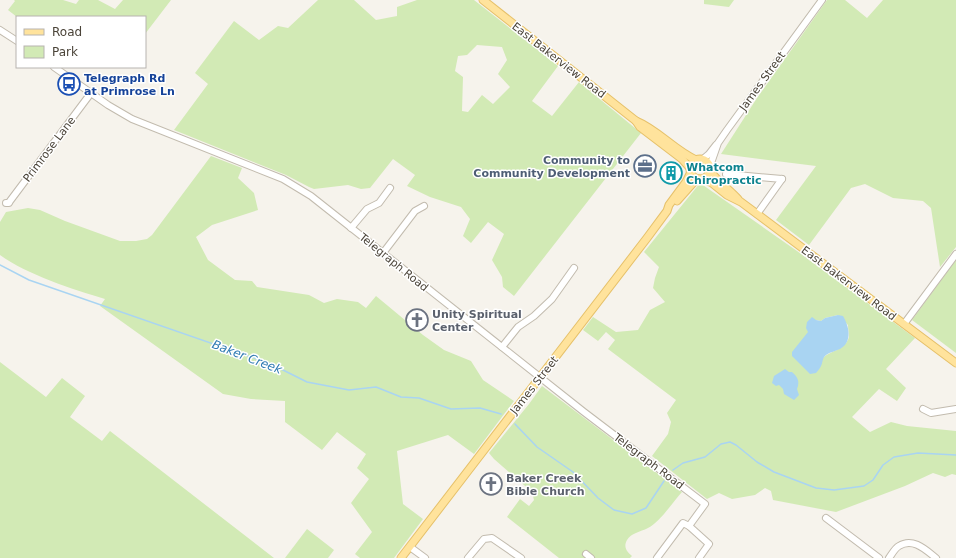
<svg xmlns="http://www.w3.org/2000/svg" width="956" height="558" viewBox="0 0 956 558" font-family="'DejaVu Sans',sans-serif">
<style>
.green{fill:#d2eab5;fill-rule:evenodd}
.water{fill:#a9d4f2}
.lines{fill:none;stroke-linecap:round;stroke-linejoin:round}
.stream{stroke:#a9d4f2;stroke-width:1.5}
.minor-casing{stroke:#c2bbae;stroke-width:8}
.major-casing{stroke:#e6c16a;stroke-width:9}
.minor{stroke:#fff;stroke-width:6}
.major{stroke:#ffe39c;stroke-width:7}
.labels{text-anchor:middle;stroke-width:3;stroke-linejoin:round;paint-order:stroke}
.street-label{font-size:11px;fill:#4b4439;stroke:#fff}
.transit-label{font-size:11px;font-weight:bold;fill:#164399;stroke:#fff;text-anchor:start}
.service-label{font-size:11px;font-weight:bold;fill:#4e5e75;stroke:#fff;text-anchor:end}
.culture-label{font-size:11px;font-weight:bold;fill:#0d838f;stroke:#fff;text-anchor:start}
.worship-label{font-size:11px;font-weight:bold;fill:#5b616d;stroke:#fff;text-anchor:start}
.water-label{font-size:12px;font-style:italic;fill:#2e7ab2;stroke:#fff}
</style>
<rect width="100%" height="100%" fill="#f6f3ec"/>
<!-- green -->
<g class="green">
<polygon points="14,0 63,0 76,4 79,0 98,0 115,9 123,0 171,0 145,34 145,17 17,17 8,10 15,1"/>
<path d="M318 0H354L376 20 397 16V7L417 0H474L558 66 532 101 552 116 579 82 641 133 514 296 503 287 502 277 492 260 504 234 488 222 471 243 463 236 470 219 461 207 430 197 407 186 415 175 393 159 370 188 361 189 348 185 314 189 309 187 286 175 174 130 208 84 195 73 234 21 259 40 278 26 288 28ZM477 45 502 47 507 60 498 74 510 87 493 104 482 95 468 112 462 111 463 77 455 71 458 56 467 55Z"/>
<polygon points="704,0 734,0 729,7 704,4"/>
<polygon points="827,0 845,0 867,18 883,0 956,0 956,247 940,267 931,208 923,201 893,198 865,184 851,188 809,245 776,220 816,166 721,154 757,98"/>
<path d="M211 156 242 168 238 178 254 193 258 210 212 225 196 237 208 260 235 280 252 281 257 287 309 295 324 303 337 299 358 302 366 308 376 296 423 335 444 350 471 361 483 380 514 401 474 454 448 435 397 451 403 504 423 519 394 558H360L355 554 372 532 351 503 369 479 357 468 366 454 337 432 322 450 285 422V401L251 399 223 394 100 306 105 299C72 289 28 275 0 255V222L6 212 28 208 40 210 65 221 120 241H136L147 239 152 235Z"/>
<path d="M700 183 797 251 915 338 886 369 906 388 897 401 879 389 852 417 870 432 891 422 907 426 956 431V475L952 474 945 477 933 473 905 486 836 512 773 500 771 491 765 488 755 495 732 499 719 493 707 499 652 456 668 434 671 422 667 413 676 400 608 349 615 340 606 332 598 341 583 330 593 317 616 332 638 330 650 310 665 302 653 288 655 278 659 267 644 252ZM838 315 848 325C848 328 849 334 849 337 845 351 830 350 822 359L806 336 816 320 821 321 825 318Z"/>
<polygon points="956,260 956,353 912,320"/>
<polygon points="0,362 46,397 62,378 85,396 70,417 102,441 110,431 274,558 0,558"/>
<path d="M542 386 682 492C672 503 660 522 648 528 640 532 631 533 627 540 623 547 627 552 632 556L630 558H559L507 517 520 499 529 506 534 500 532 492 494 459 489 453 529 404Z"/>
<polygon points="307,529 334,550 328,558 285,558"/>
</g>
<!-- water -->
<g class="water">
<path d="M838 315 843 316C849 326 853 342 840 349 836 351 830 352 826 355 822 358 823 362 821 366 820 368 818 371 816 373L810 374 792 356V352L808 332 806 328 807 322 812 317 816 320 821 321 825 318Z"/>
<path d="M785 369 789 372H792C798 377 800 382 797 389L799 395 794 400 784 394 783 389 779 385 776 386 772 383 774 376Z"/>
</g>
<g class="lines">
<!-- stream -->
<g class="stream">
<polyline points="0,265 29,280 271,364 307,382 349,390 376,387 401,397 419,398 451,409 480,408 501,414"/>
<polyline points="515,424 537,447 573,472 598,498 614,510 632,514 646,508 664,481"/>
<polyline points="673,470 683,463 705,457 721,444 730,442 736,445 757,462 774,472 816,488 834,490 864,486 873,480 883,465 894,457 918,453 956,455"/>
</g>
<!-- minor casing -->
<g class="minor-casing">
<g id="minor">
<polyline points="0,30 17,41"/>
<polyline points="54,67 108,105 132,119 283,179 311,196 584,412 705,504 689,526"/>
<polyline points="703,159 709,154 716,145"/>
<polyline points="710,166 718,143 727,130 822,0"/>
<polyline points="726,174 782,179"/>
<polyline points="6,203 9,203 10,201 91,93"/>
<polyline points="757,214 782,179"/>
<polyline points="351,228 367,209 379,203 390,188"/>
<polyline points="383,253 415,211 424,206"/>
<polyline points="904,324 956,254"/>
<polyline points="502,347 518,327 534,316 552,299 574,268"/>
<polyline points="923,409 931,413 956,409"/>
<polyline points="826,518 879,558"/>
<polyline points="410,547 425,558"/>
<polyline points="586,554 591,558"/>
<polyline points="468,558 484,539 492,538 521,558"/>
<polyline points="657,558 683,523 689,526 709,544 699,558"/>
<path d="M889 558C892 554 895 548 899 546 913 537 926 550 936 558"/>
</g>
</g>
<!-- major casing -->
<g class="major-casing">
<g id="major">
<path d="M483 0 636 121C658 130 674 150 696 160"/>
<polyline points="636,121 640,127 682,159 690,168"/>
<circle cx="700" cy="169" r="10"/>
<path d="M710 171C718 182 729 189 738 199"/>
<polyline points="704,179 712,183 727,195 741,202 956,363"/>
<polyline points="677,201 693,183 699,179"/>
<polyline points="401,558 647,238 667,211 669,205 686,182 691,172"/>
</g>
</g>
<!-- minor -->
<use href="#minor" class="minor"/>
<!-- major -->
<use href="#major" class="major"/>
</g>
<!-- icons -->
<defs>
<g id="bus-ring" transform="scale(1.15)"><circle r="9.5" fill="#fff" stroke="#1a4fb4" stroke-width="1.5"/><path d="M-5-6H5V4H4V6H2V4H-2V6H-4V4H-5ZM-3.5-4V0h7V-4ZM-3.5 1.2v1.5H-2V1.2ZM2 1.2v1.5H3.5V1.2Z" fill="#1a4fb4"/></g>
<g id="office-ring" transform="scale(1.15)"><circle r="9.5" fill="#fff" stroke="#5c6f8a" stroke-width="1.5"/><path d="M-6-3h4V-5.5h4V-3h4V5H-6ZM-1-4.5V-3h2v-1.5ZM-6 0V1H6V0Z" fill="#5c6f8a"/></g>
<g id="building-ring" transform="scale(1.15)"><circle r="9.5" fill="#fff" stroke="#0f9aa8" stroke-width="1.5"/><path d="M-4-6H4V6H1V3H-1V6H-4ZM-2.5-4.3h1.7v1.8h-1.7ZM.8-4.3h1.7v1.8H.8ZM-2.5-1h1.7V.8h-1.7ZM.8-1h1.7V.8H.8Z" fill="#0f9aa8"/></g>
<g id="church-ring" transform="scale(1.15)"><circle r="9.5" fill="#fff" stroke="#6b7280" stroke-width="1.5"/><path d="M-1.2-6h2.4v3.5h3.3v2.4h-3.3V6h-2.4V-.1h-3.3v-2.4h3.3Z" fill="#6b7280"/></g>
</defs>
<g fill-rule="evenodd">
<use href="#bus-ring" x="69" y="84"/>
<use href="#office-ring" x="645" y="166"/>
<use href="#building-ring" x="671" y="173"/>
<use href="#church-ring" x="417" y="320"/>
<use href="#church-ring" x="491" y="484"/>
</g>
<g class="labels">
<!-- street labels -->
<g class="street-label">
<text transform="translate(559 60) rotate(38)" y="4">East Bakerview Road</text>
<text transform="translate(762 81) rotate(-54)" y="4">James Street</text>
<text transform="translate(49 149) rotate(-53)" y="4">Primrose Lane</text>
<text transform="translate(394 262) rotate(39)" y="4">Telegraph Road</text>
<text transform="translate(849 283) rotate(37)" y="4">East Bakerview Road</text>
<text transform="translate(534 385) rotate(-52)" y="4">James Street</text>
<text transform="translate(649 461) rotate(37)" y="4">Telegraph Road</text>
</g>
<!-- transit labels -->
<g class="transit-label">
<text x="84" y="82">Telegraph Rd<tspan x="84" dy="13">at Primrose Ln</tspan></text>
</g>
<!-- service labels -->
<g class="service-label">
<text x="630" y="164">Community to<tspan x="630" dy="13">Community Development</tspan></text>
</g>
<!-- culture labels -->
<g class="culture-label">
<text x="686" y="171">Whatcom<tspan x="686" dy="13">Chiropractic</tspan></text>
</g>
<!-- worship labels -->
<g class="worship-label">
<text x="432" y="318">Unity Spiritual<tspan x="432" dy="13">Center</tspan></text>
<text x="506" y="482">Baker Creek<tspan x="506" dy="13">Bible Church</tspan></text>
</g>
<!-- water labels -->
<g class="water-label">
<text transform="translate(247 357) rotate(21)" y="4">Baker Creek</text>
</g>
</g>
<!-- legend -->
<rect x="16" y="16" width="130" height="52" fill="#ffffff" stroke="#b7b4b0"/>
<rect x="24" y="29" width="20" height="6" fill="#ffe39c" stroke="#b7b4b0"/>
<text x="52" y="36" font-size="12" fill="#4b4439">Road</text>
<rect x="24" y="46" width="20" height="12" fill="#d2eab5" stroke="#b7b4b0"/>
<text x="52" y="56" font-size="12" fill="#4b4439">Park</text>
</svg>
